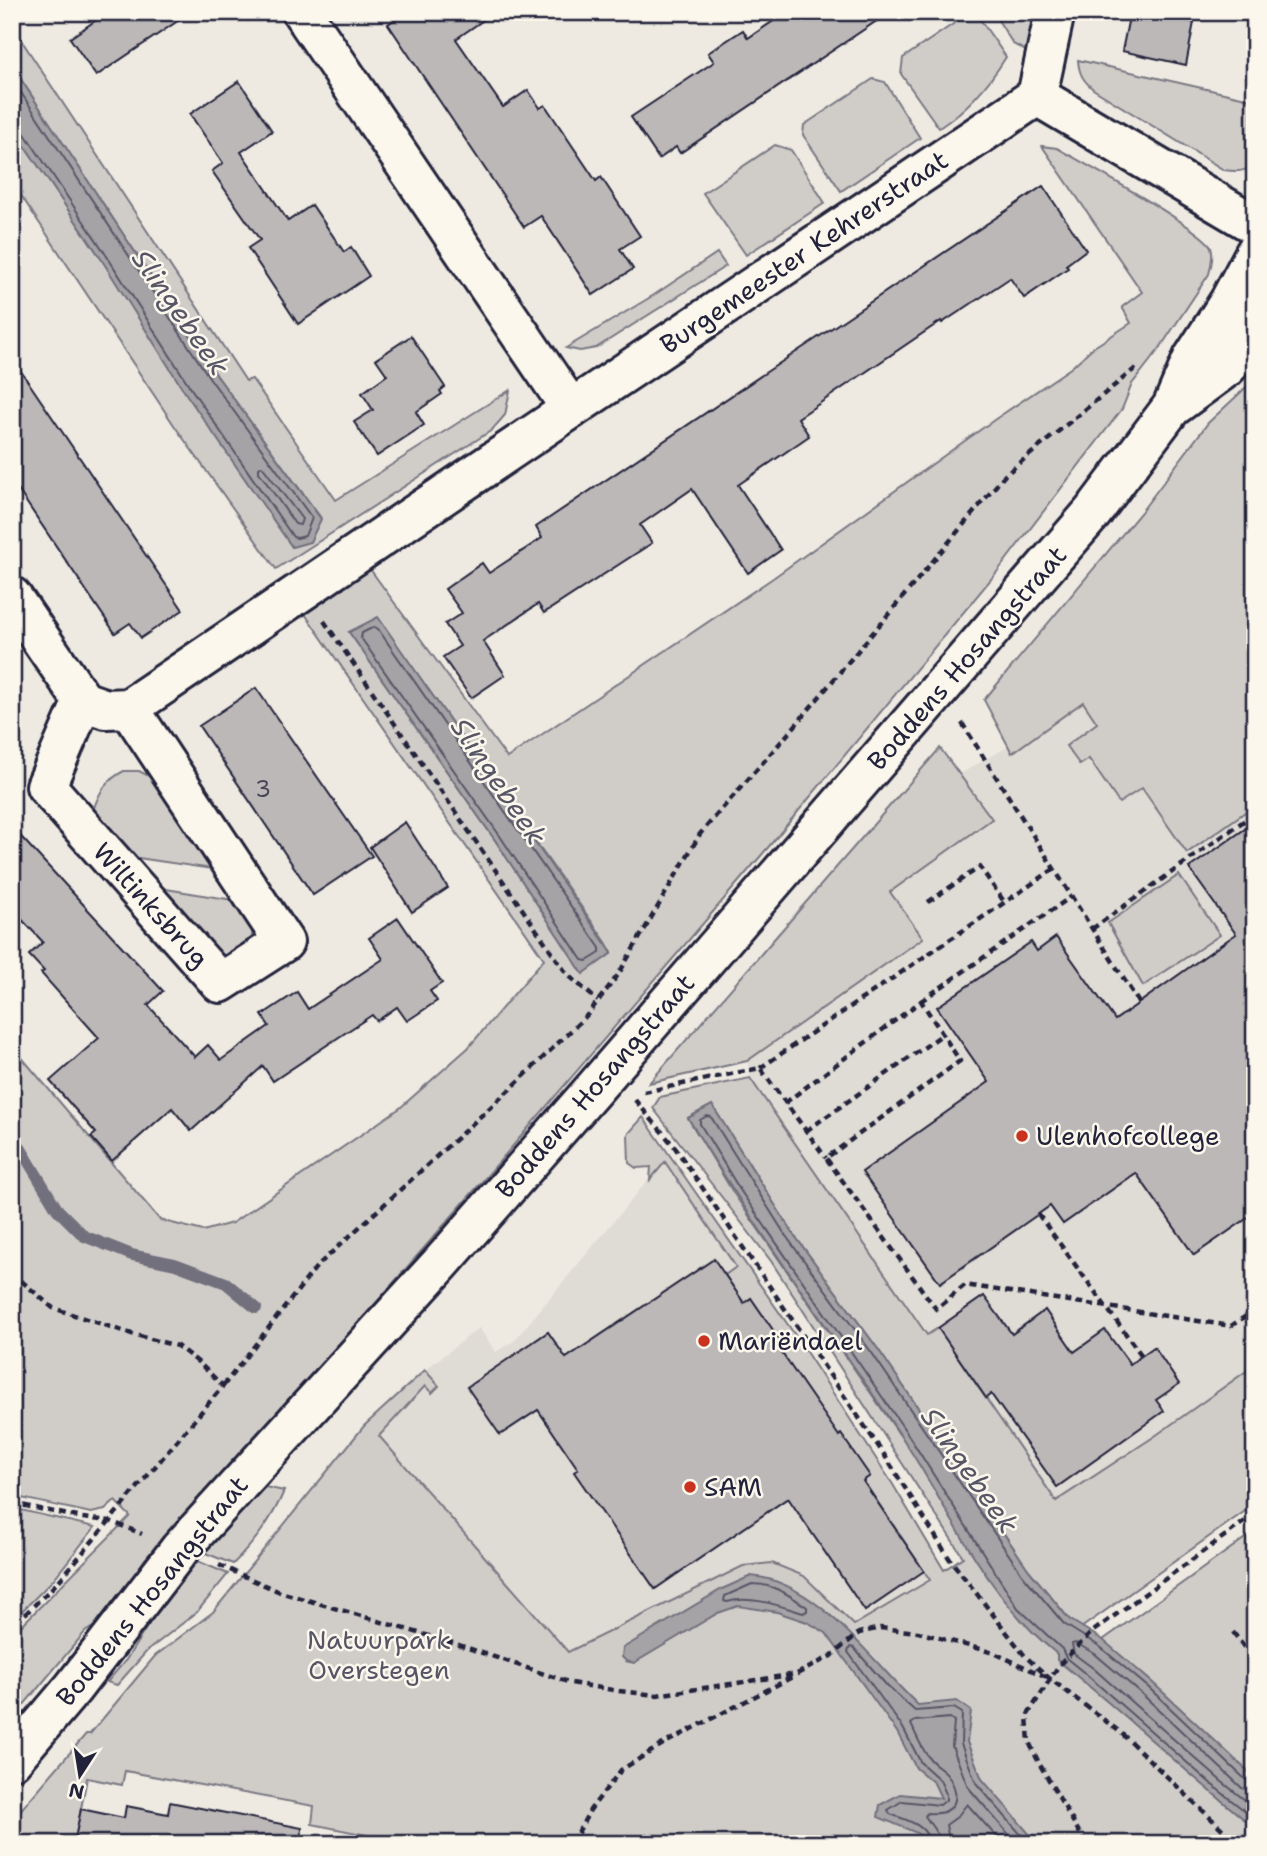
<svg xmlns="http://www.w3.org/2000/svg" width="1267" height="1856" viewBox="0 0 1267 1856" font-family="'Shantell Sans',sans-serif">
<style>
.built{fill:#dfdbd5}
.green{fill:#d0cdc9;stroke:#797882;stroke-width:2;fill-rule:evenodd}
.water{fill:#a6a3a7;stroke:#716f7c;stroke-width:2}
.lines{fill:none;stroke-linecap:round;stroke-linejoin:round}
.shore{stroke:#575666;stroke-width:2}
.stream{stroke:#716f7c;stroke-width:12}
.building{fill:#bcb8b8;stroke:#22223b;stroke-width:2}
.minor-casing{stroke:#22223b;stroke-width:44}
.path{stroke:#22223b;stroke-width:4.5;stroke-dasharray:7 5;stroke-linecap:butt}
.minor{stroke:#fbf7ec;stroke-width:38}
.poi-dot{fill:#c8321e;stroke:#fbf7ec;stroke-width:2.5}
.labels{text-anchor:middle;stroke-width:5;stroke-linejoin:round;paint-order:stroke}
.number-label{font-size:23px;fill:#48485a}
.street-label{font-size:26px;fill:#22223b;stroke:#fbf7ec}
.poi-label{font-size:26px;fill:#22223b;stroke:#fbf7ec;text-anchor:start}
.park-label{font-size:26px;fill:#565566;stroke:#fbf7ec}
.water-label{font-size:28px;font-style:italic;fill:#575666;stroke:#fbf7ec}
</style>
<rect width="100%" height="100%" fill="#eeeae2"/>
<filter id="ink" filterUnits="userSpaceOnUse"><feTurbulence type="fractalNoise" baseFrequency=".0143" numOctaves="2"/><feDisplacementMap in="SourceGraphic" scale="14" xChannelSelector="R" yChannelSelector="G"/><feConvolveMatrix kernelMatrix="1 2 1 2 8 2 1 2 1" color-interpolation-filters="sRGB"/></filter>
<g filter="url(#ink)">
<!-- built -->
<g class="built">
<polygon points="1082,702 1143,790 1255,709 1255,1365 1155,1436 1056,1501 938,1329 928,1336 750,1078 747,1061 922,938 890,892 991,819 958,775 1009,746 1013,753"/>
<polygon points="664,1161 756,1294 863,1481 930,1580 854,1625 804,1576 743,1566 568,1652 378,1436 425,1386 425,1370 479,1328 496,1352 514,1341"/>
</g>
<!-- green -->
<g class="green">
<path d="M971 12H975L1006 57C988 86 968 109 939 128L901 74 903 58Z"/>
<polygon points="993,12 1040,12 1026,51 1013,44"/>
<polygon points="12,26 246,381 252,379 336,500 510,390 505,415 492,430 276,569 176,428 12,182 12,127 98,254 321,518 217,376 12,66"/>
<path d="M1078 60 1255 100V165C1244 172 1236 172 1224 170L1093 89C1083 80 1079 74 1078 60Z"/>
<polygon points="873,79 885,82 920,138 841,191 803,135 804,125"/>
<polygon points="775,145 791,150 825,203 746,255 703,193"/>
<path d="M1042 146 1057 148C1081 162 1203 229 1211 247 1214 256 1211 266 1209 274L1160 348 1132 384 1122 409 997 572 771 844 493 1169 242 1456 145 1559 106 1619 85 1632 12 1719V1635L130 1516 115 1501 105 1510 91 1513 12 1496V1046L160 1220 203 1231 232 1223 400 1108 468 1048 544 959 305 614 339 588 370 569 507 758 773 578 994 420 1072 367 1091 349 1131 323 1122 307 1142 292ZM378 618 606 942 612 953 583 973 495 840 349 632Z"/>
<polygon points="717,253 726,266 596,348 580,351 566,348 654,295"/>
<polygon points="1255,379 1255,805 1187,853 1142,788 1119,803 1089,759 1080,765 1066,746 1097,723 1083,702 1012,753 984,700 1141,512 1208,423"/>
<polygon points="940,748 992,819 890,892 923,938 747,1061 649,1083"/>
<path d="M124 771H139L151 777 212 869 125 856 93 811C99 792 106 780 124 771Z"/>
<polygon points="1179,875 1220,935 1143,986 1108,923"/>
<path d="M154 887 233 900C238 906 245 912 248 919 261 943 241 956 220 955Z"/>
<polygon points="750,1078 927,1335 938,1328 1056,1501 1155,1436 1255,1365 1255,1504 1081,1628 1069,1619 1028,1569 878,1349 792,1232 712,1105 688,1118 734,1194 901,1437 1094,1659 1103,1640 1255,1531 1255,1844 376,1844 377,1837 312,1824 314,1806 125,1771 122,1785 87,1778 74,1844 12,1844 12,1820 86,1734 90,1734 155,1656 213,1612 364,1426 425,1370 439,1386 432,1393 425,1386 379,1436 568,1652 743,1566 772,1563 804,1576 854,1625 930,1580 725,1275 736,1267 665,1162 650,1180 651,1167 636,1168 629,1163 628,1134 643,1117 793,1332 892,1483 944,1570 963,1557 771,1261 653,1108 660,1097"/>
<path d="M265 1487 284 1491C272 1520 255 1542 233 1564L203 1552Z"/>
<polygon points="12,1508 95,1527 52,1581 12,1621"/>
<polygon points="195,1560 228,1574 197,1612 147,1651 117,1685 107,1682 126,1660 159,1608"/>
</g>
<!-- water -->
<g class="water">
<polygon points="12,66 217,376 321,519 310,542 292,547 186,394 98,254 12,127"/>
<polygon points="378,617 612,953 583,974 495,840 349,632"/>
<path d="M712 1105 792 1232 878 1349 1028 1569 1069 1619 1103 1640 1153 1683 1255 1778V1828C1187 1774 1125 1714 1057 1660V1654C986 1597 950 1510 901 1436 830 1330 754 1227 688 1118Z"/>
<path d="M751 1576C818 1581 872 1662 918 1705L957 1701 971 1711 967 1742 982 1779 1038 1844H925L917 1833 878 1817 880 1805 900 1794 941 1798 934 1783 916 1768 897 1732 826 1633 807 1622 777 1612 738 1606 718 1613 634 1663 626 1661 622 1657 623 1648 722 1589Z"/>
</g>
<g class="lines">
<!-- shore -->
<g class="shore">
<polyline points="12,79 211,380 312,518 305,536 297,538 293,537 192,390 103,250 21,128 12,124"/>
<polygon points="262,466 302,519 300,525 295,524 259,472 259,468"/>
<polygon points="374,627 378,629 600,948 600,953 587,961 582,960 500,836 361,638 362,633"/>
<path d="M752 1584C774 1584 789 1595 807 1607V1611L803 1613C780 1606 751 1595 727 1602L724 1601 725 1596Z"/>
<polyline points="1255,1783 1247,1781 1149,1688 1099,1646 1064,1624 1022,1574 872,1353 786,1236 711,1117 707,1116 700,1120 700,1124 740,1190 907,1433 1018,1608 1062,1649 1066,1658 1087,1675 1216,1788 1255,1819"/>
<polyline points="1255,1792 1242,1788 1143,1695 1095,1654 1076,1643 1072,1644 1074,1654 1093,1668 1221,1781 1255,1808"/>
<path d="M930 1844C927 1824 906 1820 890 1814L888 1810 902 1801 940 1805 946 1800V1794L940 1780 921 1763 903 1728 848 1652 850 1647 854 1648 888 1687 915 1711 954 1708 962 1713 961 1744 976 1783 1029 1844"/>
<path d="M939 1844 938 1835 925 1816 927 1813C956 1816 963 1797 947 1774 942 1768 935 1765 930 1759 922 1750 916 1735 911 1724L915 1721 950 1718 954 1721 952 1746 968 1787 1017 1844"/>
<polyline points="950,1844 946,1825 957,1817 967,1804 1003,1844"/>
</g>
<!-- stream -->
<polyline class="stream" points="12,1134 57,1209 84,1236 132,1255 175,1264 226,1283 256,1308"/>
</g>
<!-- building -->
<g class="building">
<polygon points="108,12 191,12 96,76 70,38"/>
<polygon points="405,12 495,12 456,39 503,107 528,90 540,108 545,105 596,181 601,177 640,236 620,249 633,269 593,295 541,216 524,227 388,24"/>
<polygon points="787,12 890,12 680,153 676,147 659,159 631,117 714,62 708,53 743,30 748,38"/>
<polygon points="1130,12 1185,12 1183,20 1194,22 1186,65 1122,51"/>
<polygon points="239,81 272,131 241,152 288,221 312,205 344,252 351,247 369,276 298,324 248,248 260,240 212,171 223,163 190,114"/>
<polygon points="1043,186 1086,250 1066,265 1068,268 1024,298 1010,278 942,323 941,321 798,418 809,436 738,485 781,550 748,573 692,489 640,525 652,543 544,613 538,604 483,641 505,675 471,698 443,657 460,646 445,624 462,613 445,589 482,563 489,573 542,538 536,527"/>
<polygon points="411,336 445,387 440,391 442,394 416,412 424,425 377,456 354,422 373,410 362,393 387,375 376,359"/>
<polygon points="12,358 183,610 141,638 130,623 115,633 12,481"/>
<polygon points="256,688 372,856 313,895 199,726"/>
<polygon points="405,822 448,888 412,912 370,847"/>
<polygon points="1255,822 1255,1213 1194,1255 1136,1173 1063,1224 1050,1206 940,1283 862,1172 989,1082 937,1007 1031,942 1037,951 1056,937 1115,1020 1236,934 1189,868"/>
<polygon points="12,827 163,991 148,1005 195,1057 208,1045 221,1060 269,1026 262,1015 297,992 308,1009 383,959 369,938 398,918 442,983 430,991 437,1001 407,1021 397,1007 377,1021 372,1015 273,1081 263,1066 191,1131 172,1108 112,1161 91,1137 96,1133 50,1081 99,1038 41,973 44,971 29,955 43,942 12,909"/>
<polygon points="714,1259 744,1303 751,1298 782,1343 777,1346 839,1436 841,1434 870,1476 863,1481 924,1571 865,1611 788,1498 655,1589 574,1472 578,1469 538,1410 500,1435 467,1387 548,1332 566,1358"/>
<polygon points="984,1296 1012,1334 1045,1310 1074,1352 1105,1330 1130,1364 1154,1347 1179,1384 1156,1400 1164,1411 1057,1487 991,1394 986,1398 938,1328"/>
<polygon points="170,1802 302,1828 301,1844 74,1844 81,1809 124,1818 126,1806 168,1814"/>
</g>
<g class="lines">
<!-- minor casing -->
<g class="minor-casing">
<g id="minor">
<polyline points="302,12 571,409 1037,96 1055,12"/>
<polyline points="1037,96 1255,225"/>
<polyline points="1174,406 1227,367 1255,328"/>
<polyline points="12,597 83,701 106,709 129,708 571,409"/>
<polyline points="83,701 46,786 220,983 284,942 129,708"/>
<polyline points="12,1760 73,1688 180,1549 441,1263 591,1092 1093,512 1172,407 1193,358 1229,302 1255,253"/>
</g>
</g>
<!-- path -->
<g class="path">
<polyline points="324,621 567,974 598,1001"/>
<polyline points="962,723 1139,1003"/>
<polyline points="928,902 980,867 1005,903"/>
<polyline points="1092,929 1255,813"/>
<polyline points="921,1001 1072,896"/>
<polyline points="760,1068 1054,869"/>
<polyline points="644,1092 760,1068 826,1158"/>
<polyline points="635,1100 674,1146 885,1456 949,1558 1025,1656 1049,1678 1120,1732 1238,1844"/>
<polyline points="785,1103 921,1001 960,1061 826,1158 936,1309 965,1285 1231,1326 1255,1310"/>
<polyline points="806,1131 943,1034"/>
<polyline points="1038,1214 1142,1356"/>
<polyline points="12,1273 53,1308 132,1334 177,1346 198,1362 223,1386 58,1582 12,1627"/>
<polyline points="223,1386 317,1266 519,1081 588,1014 618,975 700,834 794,727 1005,475 1137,367"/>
<polyline points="12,1503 82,1518 110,1521 142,1534"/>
<polyline points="219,1565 280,1592 453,1643 571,1683 619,1691 657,1695 797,1674 831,1656 859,1633 880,1628 918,1632 994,1653 1049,1678"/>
<polyline points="1233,1632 1255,1662"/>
<polyline points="572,1844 590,1810 621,1770 663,1744 794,1676"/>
<polyline points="1086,1844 1039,1763 1029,1742 1027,1716 1059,1665 1092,1632 1255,1514"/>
</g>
<!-- minor -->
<use href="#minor" class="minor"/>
</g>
</g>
<!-- markers -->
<g class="poi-dot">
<circle cx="1022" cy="1136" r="7"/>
<circle cx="704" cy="1341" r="7"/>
<circle cx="690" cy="1487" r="7"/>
</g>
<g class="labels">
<!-- number labels -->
<g class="number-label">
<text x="263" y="797">3</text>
</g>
<!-- street labels -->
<g class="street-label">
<text transform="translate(804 252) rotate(-34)" y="9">Burgemeester Kehrerstraat</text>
<text transform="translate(967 658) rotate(-49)" y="9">Boddens Hosangstraat</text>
<text transform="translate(151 905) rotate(48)" y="9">Wiltinksbrug</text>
<text transform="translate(595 1086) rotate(-49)" y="9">Boddens Hosangstraat</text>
<text transform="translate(152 1591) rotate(-51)" y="9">Boddens Hosangstraat</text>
</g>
<!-- poi labels -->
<g class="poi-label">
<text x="1036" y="1145">Ulenhofcollege</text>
<text x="718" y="1350">Mariëndael</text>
<text x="704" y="1496">SAM</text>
</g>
<!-- park labels -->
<g class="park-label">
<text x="379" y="1649">Natuurpark<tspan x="379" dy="30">Overstegen</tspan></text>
</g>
<!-- water labels -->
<g class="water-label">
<text transform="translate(181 312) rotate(55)" y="10">Slingebeek</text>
<text transform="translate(499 781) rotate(56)" y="10">Slingebeek</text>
<text transform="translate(970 1470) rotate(55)" y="10">Slingebeek</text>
</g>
</g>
<!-- margin -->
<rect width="1267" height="1856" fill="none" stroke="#fbf7ec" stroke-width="42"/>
<rect x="21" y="21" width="1225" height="1814" fill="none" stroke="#22223b" stroke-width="2.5" filter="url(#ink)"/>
<!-- north arrow -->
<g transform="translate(80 1775) rotate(192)" stroke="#fbf7ec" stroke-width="5" paint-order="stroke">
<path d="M0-5L12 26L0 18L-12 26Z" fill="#22223b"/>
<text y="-10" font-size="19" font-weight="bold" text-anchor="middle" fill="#22223b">N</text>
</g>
</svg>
